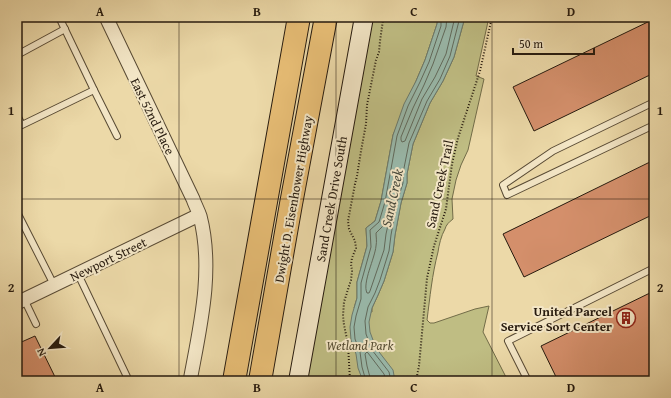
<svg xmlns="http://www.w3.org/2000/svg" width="671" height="398" viewBox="0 0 671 398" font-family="'Gentium Book Plus',serif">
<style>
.green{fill:#bfbd83;stroke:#726c48}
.water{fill:#99baac;stroke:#6b7a6d}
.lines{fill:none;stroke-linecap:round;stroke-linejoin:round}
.shore{stroke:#606a5d;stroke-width:1}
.building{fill:#d48f6b;stroke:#261a0e}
.lane-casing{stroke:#584a34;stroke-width:8}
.street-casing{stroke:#584a34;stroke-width:15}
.secondary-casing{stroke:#261a0e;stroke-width:20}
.highway-casing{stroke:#261a0e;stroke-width:24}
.path{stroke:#261a0e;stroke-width:2;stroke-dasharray:1 2;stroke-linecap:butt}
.lane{stroke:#f3e6c6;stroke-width:6}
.street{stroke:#f3e6c6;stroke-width:13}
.secondary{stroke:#f3e6c6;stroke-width:18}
.highway{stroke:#e6bc74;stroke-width:22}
.grid{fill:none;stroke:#261a0e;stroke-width:1;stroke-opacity:0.55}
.labels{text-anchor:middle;stroke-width:4;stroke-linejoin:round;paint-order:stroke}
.street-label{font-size:13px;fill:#261a0e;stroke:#f3e6c6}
.poi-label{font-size:13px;font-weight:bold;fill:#261a0e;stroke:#f3e6c6;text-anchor:end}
.park-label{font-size:13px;font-style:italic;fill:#544b31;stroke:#f3e6c6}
.water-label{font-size:14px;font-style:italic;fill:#484a3d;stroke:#f3e6c6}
.neatline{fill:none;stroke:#261a0e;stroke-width:1.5}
.grid-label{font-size:13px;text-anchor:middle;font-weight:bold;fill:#261a0e}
</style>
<rect width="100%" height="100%" fill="#ecd9a8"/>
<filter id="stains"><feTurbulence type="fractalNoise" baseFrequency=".005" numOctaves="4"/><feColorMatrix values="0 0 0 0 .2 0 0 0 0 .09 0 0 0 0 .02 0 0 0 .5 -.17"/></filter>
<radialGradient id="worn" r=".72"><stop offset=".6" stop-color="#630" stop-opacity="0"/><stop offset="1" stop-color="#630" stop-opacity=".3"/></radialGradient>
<!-- green -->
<path class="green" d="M373 17H438L437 24 425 60 393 135 381 201 375 221 366 228 367 246 357 282V298L354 308 372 312V308L378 295 384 281 393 252 395 235 401 203 407 183V174L413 144 430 103 443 81 454 57 465 17H489L476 76 484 79 468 150 461 165 456 180 452 199 453 219C449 222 446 225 445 229 441 236 439 245 438 252 432 275 430 297 427 320L430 323H434L475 309 489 306 483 332 508 381H306Z"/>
<!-- water -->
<polygon class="water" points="438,17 465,17 454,57 443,81 430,103 413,144 407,174 407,183 401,203 395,235 393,252 384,281 378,295 372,308 369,322 370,332 376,348 393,370 395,381 363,381 358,368 356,354 351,340 350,327 352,315 357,298 357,282 367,246 366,228 375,221 381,201 393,135 404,104 416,81 425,60 437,24"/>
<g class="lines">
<!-- shore -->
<g class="shore">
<polyline points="447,17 446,27 433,64 424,85 413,108 401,137 401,140 402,142 405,141 422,99 435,77 446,54 455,17"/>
<path d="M387 223 388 225 386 234 384 250 370 291 369 293H367C362 283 375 258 376 246 377 241 376 237 376 233L382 227 385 223Z"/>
<polyline points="366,381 362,367 360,352 355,339 354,327 356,316 361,299 361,283 371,247 370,230 379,222 385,202 397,136 408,106 420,82 429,62 441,26 441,17"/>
<polyline points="371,381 367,366 365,354 367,352 368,353 384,374 386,381"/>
<polyline points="391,381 389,372 372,350 366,334 365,321 368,307 375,293 380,280 389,251 391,235 397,202 403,183 403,173 409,143 427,101 440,79 450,56 460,17"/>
</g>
</g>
<!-- building -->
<g class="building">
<polygon points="654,19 654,73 534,131 513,87"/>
<polygon points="654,160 654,214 524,277 503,234"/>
<polygon points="654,291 654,381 558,381 541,346"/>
<polygon points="35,336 57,381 17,381 17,344"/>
</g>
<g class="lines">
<!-- lane casing -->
<g class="lane-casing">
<g id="lane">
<polyline points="17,55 65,29"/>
<polyline points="94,90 117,136"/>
<polyline points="654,102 553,151 503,185 507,195 654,125"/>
<polyline points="17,115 22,125 94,90 59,17"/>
<polyline points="17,212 54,285"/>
<polyline points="78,274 129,381"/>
<polyline points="24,299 36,324"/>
<polyline points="528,381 508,341 654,268"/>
</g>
</g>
<!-- street casing -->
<g class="street-casing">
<g id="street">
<path d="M106 17 193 199C195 205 198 210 200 216 214 270 200 327 190 381"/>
<polyline points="17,303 199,215"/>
</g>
</g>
<!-- secondary casing -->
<g class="secondary-casing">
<polyline id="secondary" points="298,381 364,17"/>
</g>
<!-- highway casing -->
<g class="highway-casing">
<g id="highway">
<polyline points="234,381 299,17"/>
<polyline points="260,381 291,204 326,17"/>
</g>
</g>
<!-- path -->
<g class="path">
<polyline points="350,381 348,344 344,325 343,316 344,302 351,280 352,271 351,264 352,258 356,248 355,241 349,229 348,221 355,184 357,176 361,151 366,124 367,105 376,60 379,52 380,41 383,20"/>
<polyline points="416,381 419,366 427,278 434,246 446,209 452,164 458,138 480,71 492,17"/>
</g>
<!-- lane -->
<use href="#lane" class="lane"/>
<!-- street -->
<use href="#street" class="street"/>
<!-- secondary -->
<use href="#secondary" class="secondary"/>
<!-- highway -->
<use href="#highway" class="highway"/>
</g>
<!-- grid -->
<path class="grid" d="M179 17V381M336 17V381M492 17V381M17 199H654"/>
<!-- icons -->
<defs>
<g id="building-ring" transform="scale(1)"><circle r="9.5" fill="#f3e6c6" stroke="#8f2418" stroke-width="1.5"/><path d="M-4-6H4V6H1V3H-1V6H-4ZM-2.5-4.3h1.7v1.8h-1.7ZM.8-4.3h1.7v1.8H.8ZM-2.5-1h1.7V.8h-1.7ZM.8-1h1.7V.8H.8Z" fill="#8f2418"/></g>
</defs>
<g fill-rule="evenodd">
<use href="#building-ring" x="626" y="318"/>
</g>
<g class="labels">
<!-- street labels -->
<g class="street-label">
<text transform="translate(153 116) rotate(64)" y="5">East 52nd Place</text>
<text transform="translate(439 184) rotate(-78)" y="5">Sand Creek Trail</text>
<text transform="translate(293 199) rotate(-80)" y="5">Dwight D. Eisenhower Highway</text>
<text transform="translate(331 199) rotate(-80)" y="5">Sand Creek Drive South</text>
<text transform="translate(108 259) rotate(-26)" y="5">Newport Street</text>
</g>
<!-- poi labels -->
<g class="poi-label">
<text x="612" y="316">United Parcel<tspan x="612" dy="15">Service Sort Center</tspan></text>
</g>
<!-- park labels -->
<g class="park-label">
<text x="360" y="350">Wetland Park</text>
</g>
<!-- water labels -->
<g class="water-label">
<text transform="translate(392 198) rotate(-78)" y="5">Sand Creek</text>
</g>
</g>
<!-- margin -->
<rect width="671" height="398" fill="none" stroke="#ecd9a8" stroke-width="44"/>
<!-- north arrow -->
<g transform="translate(50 348) rotate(244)" stroke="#f3e6c6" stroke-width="3" paint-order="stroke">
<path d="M0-3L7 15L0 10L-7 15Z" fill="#261a0e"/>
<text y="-6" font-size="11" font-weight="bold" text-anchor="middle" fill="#261a0e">N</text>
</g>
<!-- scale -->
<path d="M513 48v6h81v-6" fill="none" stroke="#261a0e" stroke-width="2"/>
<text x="519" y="48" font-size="12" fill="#261a0e" stroke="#f3e6c6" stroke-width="3" paint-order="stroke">50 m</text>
<rect x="22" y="22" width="627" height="354" class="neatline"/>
<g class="grid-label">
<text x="100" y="16">A</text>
<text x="257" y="16">B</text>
<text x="414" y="16">C</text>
<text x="571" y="16">D</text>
<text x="11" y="115">1</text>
<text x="660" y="115">1</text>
<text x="11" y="292">2</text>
<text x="660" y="292">2</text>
<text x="100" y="392">A</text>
<text x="257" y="392">B</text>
<text x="414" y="392">C</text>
<text x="571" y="392">D</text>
</g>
<rect width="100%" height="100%" filter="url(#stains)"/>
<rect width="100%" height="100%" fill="url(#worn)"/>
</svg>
